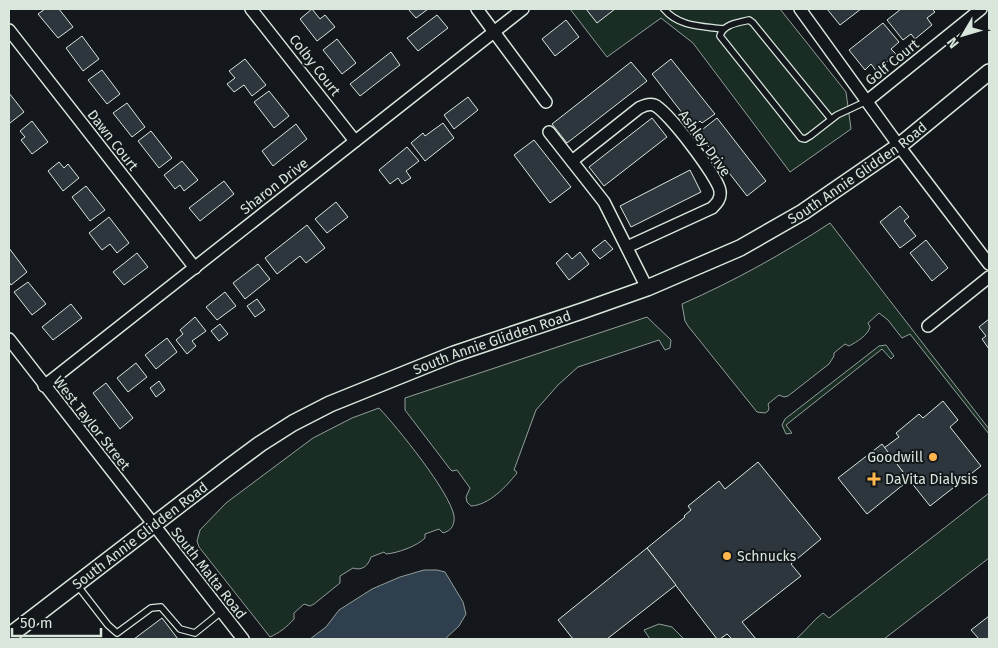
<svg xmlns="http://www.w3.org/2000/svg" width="998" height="648" viewBox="0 0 998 648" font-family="'Fira Sans',sans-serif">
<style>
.green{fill:#1a2d24;stroke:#939e99}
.water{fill:#2f3f4d;stroke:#939e99}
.building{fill:#2c363c;stroke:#d8e6dc}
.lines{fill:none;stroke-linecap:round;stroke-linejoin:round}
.lane-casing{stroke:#d8e6dc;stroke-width:8}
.street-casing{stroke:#d8e6dc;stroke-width:14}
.secondary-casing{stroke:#d8e6dc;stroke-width:18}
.lane{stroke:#14181c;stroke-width:5.5}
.street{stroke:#14181c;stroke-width:11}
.secondary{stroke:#14181c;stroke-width:15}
.poi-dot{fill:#ffb74d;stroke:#14181c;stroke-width:2}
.labels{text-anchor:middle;stroke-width:4;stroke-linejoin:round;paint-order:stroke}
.street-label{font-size:14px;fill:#d8e6dc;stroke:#14181c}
.poi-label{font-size:14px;fill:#d8e6dc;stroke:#14181c;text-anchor:start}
</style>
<rect width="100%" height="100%" fill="#14181c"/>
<!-- green -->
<g class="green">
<polygon points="570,9 780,9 846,92 851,129 790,172 693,43 661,18 607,57"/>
<path d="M830 223 989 429V434L910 334 902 338 888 320 879 313 868 323 870 327C868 335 857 342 849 346L845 344 834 353V356L829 364 788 396 784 397 779 395 768 404 769 408 768 411 765 413 757 412 688 326 685 321 682 304C734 281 783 254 830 223Z"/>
<path d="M647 317 671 340 670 348 665 350 659 340 578 367 558 385 536 410 514 470 516 471 517 473C506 487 489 505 471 506L467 502 466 497 470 488 457 470 452 471 450 469 405 410V398Z"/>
<polygon points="886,345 894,356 891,359 882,349 786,425 792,433 786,434 782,425 785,419 879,346"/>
<path d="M379 408C397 427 450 492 454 516 455 525 451 531 443 533L439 529 425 534V538C417 546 398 553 386 554L384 552 371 557C368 566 362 571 353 568L340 576V583L314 604 310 606 304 604 294 613V619C287 627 279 633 270 637L199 547 197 541 200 530 226 503 313 438 352 418Z"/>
<path d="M989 493V558L884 639H796C806 631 813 620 823 613L829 618Z"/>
<polygon points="659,624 672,627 684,639 650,639 644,630"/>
</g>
<!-- water -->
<polygon class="water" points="424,570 437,570 445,572 463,602 466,614 459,626 445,639 310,639 326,627 339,610 372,589 400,577"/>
<!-- building -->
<g class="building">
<polygon points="45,9 59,9 73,27 58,38 38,14"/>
<polygon points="312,9 320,19 325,15 335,27 317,41 300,19"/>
<polygon points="408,9 428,9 416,18"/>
<polygon points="586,9 615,9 597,23"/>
<polygon points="827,9 861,9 840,25"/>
<polygon points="901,9 932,9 935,12 927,18 932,25 915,39 911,34 903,40 887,20"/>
<polygon points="437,15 448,28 418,51 407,38"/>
<polygon points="566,20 579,37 555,56 542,39"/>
<polygon points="883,23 899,42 891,49 896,54 876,71 871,64 865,70 849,50"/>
<polygon points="82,36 99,59 83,71 66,48"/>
<polygon points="337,39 356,63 342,74 323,50"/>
<polygon points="391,52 400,65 360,96 350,84"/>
<polygon points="245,59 266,85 252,96 244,85 234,92 227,84 235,78 229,71"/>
<polygon points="671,59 715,114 702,123 700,121 693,127 652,74"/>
<polygon points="631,62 647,81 567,143 552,124"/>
<polygon points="102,70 120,94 107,104 88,80"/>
<polygon points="269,91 289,116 274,128 254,102"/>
<polygon points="9,93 24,112 10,123 9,121"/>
<polygon points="468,97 478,110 454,129 444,115"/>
<polygon points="127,103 145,127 132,137 113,113"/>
<polygon points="652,118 667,137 604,186 589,167"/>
<polygon points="717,118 766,181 747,196 698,133"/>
<polygon points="32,121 48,142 32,154 21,140 25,137 20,131"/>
<polygon points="443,123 454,138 425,161 411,143 423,133 425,136"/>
<polygon points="296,124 307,139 273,166 262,151"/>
<polygon points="151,131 172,158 159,168 138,141"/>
<polygon points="534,140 571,187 550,203 514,155"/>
<polygon points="407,147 419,161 406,171 411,178 402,184 398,178 390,184 379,170"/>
<polygon points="182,161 198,180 184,191 180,185 175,189 164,175"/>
<polygon points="59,162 64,168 68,164 79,178 63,191 48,171"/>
<polygon points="690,170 701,192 631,227 620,206"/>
<polygon points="224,181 234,194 200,221 189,208"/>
<polygon points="86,186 105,210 90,221 72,197"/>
<polygon points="336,202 348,217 327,233 315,219"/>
<polygon points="900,206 909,217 904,221 916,236 900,248 880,222"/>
<polygon points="109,217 129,243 117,253 110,244 102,250 89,233"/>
<polygon points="307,225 325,248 306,263 300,256 277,274 265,258"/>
<polygon points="605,240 613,249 600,259 592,250"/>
<polygon points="926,240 948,268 932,281 910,253"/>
<polygon points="9,248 27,272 11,285 9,282"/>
<polygon points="580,252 589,264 569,280 556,263 567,253 572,259"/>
<polygon points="137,253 148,267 124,285 113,272"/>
<polygon points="258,264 270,279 245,299 233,283"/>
<polygon points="28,282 46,304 32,315 14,292"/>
<polygon points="225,292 236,306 217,320 206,307"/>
<polygon points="257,299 265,310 255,317 247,306"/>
<polygon points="71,304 82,318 53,340 42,327"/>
<polygon points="195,317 206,331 192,341 196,346 187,354 176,340 183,334 180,330"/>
<polygon points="989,319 989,349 982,339 986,336 979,327"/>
<polygon points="220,324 228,334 219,341 211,331"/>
<polygon points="167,338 177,352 156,369 145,355"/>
<polygon points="136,363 147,377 128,392 117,378"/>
<polygon points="159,381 165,390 156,397 150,388"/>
<polygon points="106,383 133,418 120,429 93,393"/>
<polygon points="943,401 958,420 950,427 981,466 930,506 884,448 899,437 896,433 919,414 923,418"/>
<polygon points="882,444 909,480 867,514 838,478"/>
<polygon points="758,462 821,539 791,564 801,576 742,622 756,639 732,639 727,634 720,639 717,639 647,548 685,517 684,516 691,510 688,506 719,481 725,489"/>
<polygon points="647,548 676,585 607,639 573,639 558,620"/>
<polygon points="989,616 989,639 979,639 971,630"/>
<polygon points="162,618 178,639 134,639"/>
</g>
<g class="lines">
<!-- lane casing -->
<g class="lane-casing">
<g id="lane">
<path d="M664 9C679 27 701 26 723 29"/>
<path d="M831 119 753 23 749 20C738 23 723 24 720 36L801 138 805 139 810 136 837 115 867 101"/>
<polyline points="77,585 108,625 117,633 151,608 161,607 180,629 195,633 221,612"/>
</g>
</g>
<!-- street casing -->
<g class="street-casing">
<g id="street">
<polyline points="251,9 355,141"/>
<polyline points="477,9 546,102"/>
<polyline points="800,9 899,146 989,264"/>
<polyline points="9,30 195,268"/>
<polyline points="867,101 981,9"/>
<polyline points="549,132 604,202 647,288"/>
<path d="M572 161 639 108C643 106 648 103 654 105 667 110 718 177 720 191 721 199 717 203 712 208L627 247"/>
<polyline points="928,326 989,277"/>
<polyline points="9,339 243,639"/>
<polyline points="44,386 523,9"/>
</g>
</g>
<!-- secondary casing -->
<g class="secondary-casing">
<g id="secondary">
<path id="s1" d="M9 636 229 467 260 444 293 423 330 404 454 354 582 311 647 288 740 248 803 212 899 146 989 72"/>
</g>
</g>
<!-- lane -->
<use href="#lane" class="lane"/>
<!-- street -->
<use href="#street" class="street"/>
<!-- secondary -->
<use href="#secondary" class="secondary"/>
</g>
<!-- markers -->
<g class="poi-dot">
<circle cx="933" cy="457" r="5"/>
<path d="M871.5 471.5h5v5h5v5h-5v5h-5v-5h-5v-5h5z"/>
<circle cx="727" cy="556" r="5"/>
</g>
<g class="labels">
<!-- street labels -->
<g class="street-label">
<text transform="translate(892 62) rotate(-39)" y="5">Golf Court</text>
<text transform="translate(315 65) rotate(52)" y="5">Colby Court</text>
<text transform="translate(113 140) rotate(52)" y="5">Dawn Court</text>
<text transform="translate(705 143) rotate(54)" y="5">Ashley Drive</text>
<text dy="5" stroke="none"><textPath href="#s1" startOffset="975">South Annie Glidden Road</textPath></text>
<text transform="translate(274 186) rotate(-38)" y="5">Sharon Drive</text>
<text dy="5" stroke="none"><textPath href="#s1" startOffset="570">South Annie Glidden Road</textPath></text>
<text transform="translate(92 423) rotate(52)" y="5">West Taylor Street</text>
<text dy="5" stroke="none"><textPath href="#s1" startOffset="165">South Annie Glidden Road</textPath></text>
<text transform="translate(209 573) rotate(52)" y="5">South Malta Road</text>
</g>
<!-- poi labels -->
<g class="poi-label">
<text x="923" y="462" text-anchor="end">Goodwill</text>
<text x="885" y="484">DaVita Dialysis</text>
<text x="737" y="561">Schnucks</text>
</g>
</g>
<!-- border -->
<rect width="998" height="648" fill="none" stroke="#d8e6dc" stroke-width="20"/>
<!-- north arrow -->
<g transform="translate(963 35) rotate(232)" stroke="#14181c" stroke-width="4" paint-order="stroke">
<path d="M0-4L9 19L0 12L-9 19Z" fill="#d8e6dc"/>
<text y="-8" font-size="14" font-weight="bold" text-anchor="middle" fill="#d8e6dc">N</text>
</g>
<!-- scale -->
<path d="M12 628v8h89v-8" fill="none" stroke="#d8e6dc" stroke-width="2.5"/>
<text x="20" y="628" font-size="15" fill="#d8e6dc" stroke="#14181c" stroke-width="4" paint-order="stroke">50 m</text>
</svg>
